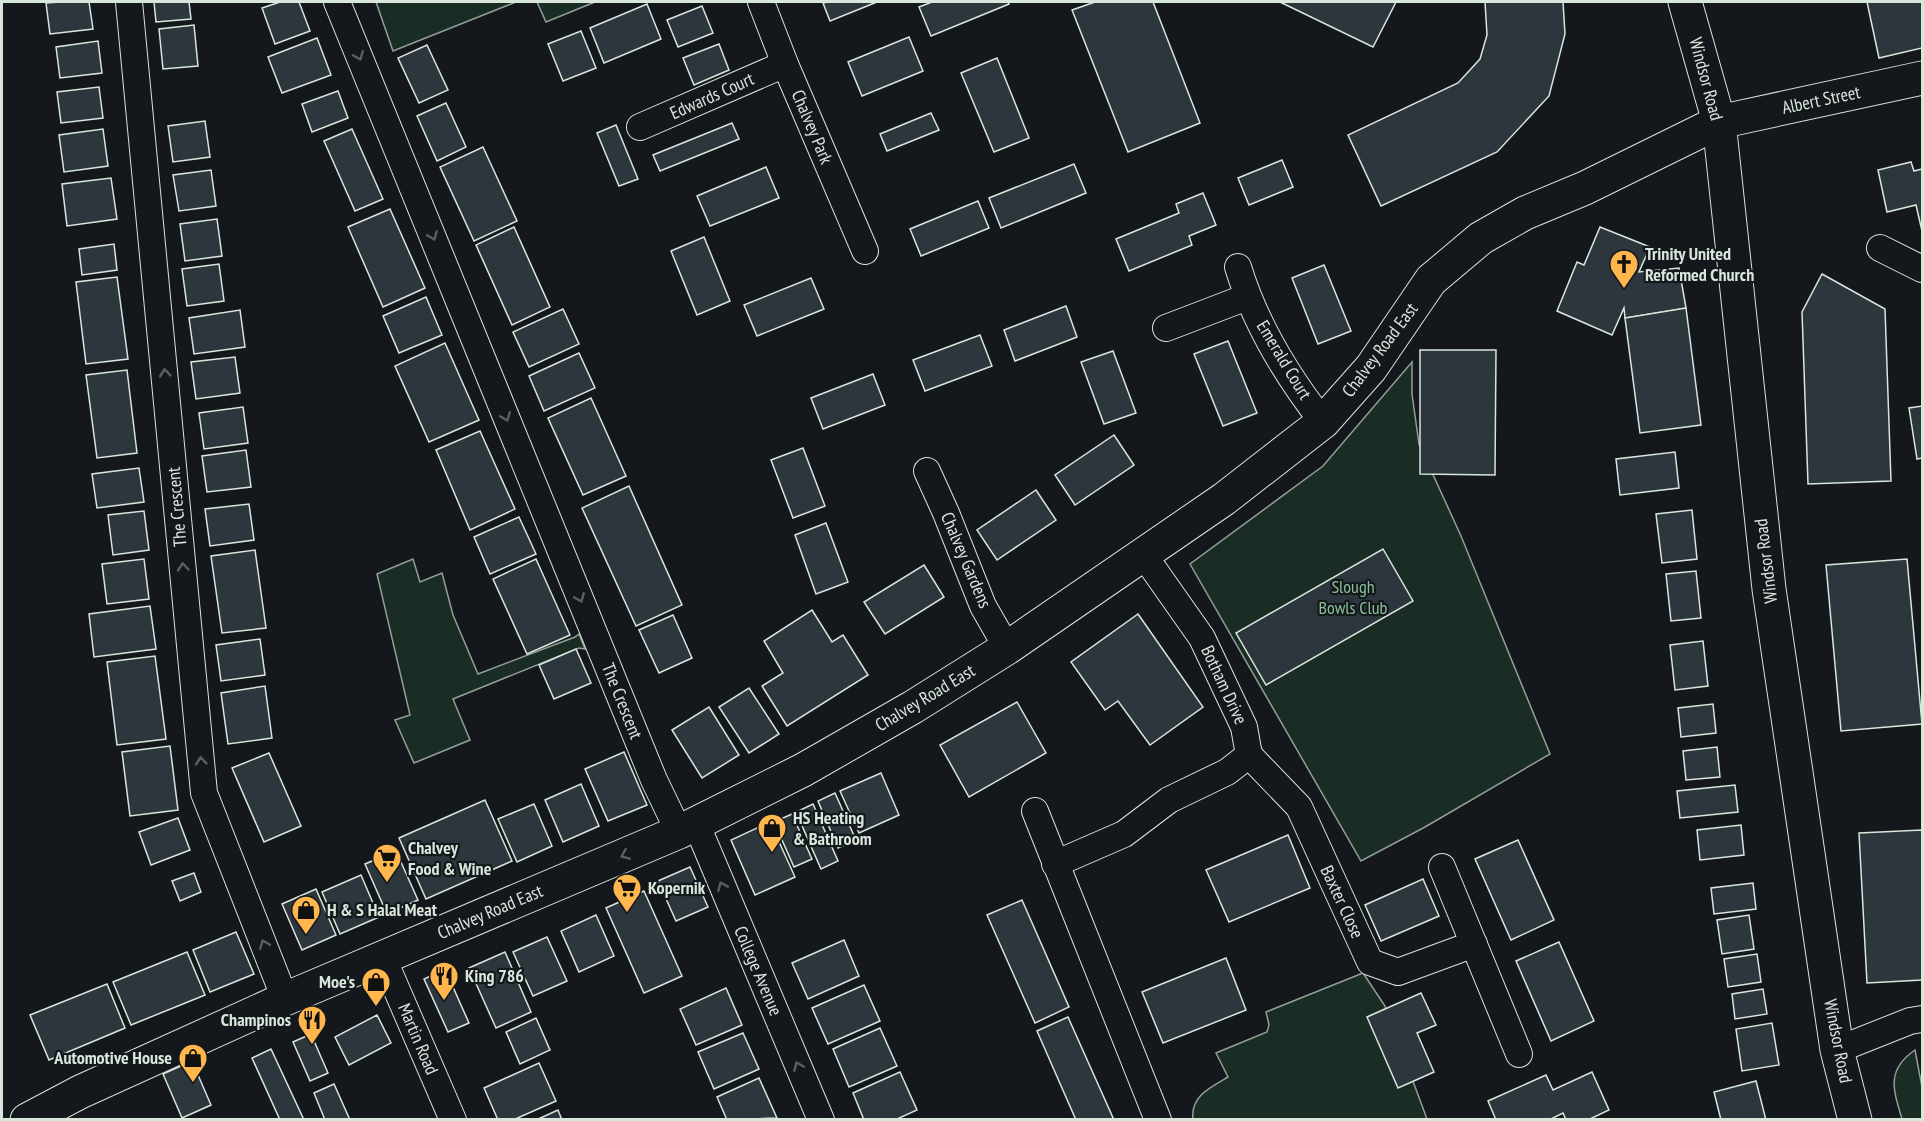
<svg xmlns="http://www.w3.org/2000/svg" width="1924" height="1121" viewBox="0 0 1924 1121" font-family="'PT Sans Narrow',sans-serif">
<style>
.green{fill:#1a2d24;stroke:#939e99;stroke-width:1.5}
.building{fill:#2c363c;stroke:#d8e6dc;stroke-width:1.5}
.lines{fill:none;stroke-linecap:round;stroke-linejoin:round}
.street-casing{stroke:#d8e6dc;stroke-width:28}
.secondary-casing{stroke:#d8e6dc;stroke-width:35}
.primary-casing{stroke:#d8e6dc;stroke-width:35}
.street{stroke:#14181c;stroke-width:26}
.secondary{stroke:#14181c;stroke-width:33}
.primary{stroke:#14181c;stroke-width:33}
.oneway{stroke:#59605f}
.labels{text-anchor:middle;stroke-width:4.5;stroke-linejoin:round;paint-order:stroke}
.street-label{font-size:18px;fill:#d8e6dc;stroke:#14181c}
.poi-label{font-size:18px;font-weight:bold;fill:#d8e6dc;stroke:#14181c;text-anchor:start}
.park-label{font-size:18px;fill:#8ac095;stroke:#14181c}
</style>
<rect width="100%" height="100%" fill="#14181c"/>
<!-- green -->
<g class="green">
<polygon points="376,2 516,2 393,51"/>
<polygon points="537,2 595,2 546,22"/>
<polygon points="1412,362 1412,394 1419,444 1461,536 1550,754 1425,827 1361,861 1190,564 1323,466"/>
<polygon points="413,559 420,582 442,573 453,615 478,674 575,637 579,634 585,649 579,648 453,699 470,740 414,763 395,720 410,715 377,574"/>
<path d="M1363 973 1385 1006 1427 1119 1193 1120C1190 1096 1211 1087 1228 1077L1216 1053 1267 1032 1269 1025 1266 1012Z"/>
<path d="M1915 1050 1922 1087V1119H1902C1893 1089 1886 1070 1915 1050Z"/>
</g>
<!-- building -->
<g class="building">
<polygon points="60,2 89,2 93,29 50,34 46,3"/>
<polygon points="154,2 189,2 191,19 156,22"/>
<polygon points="280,2 299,2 310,31 275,44 262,8"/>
<polygon points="828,2 877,2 830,21 823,3"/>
<polygon points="932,2 1008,2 1009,4 931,36 919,7"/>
<polygon points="1095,2 1153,2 1200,123 1128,152 1072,10"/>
<polygon points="1280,2 1396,2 1373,47"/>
<polygon points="1485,2 1563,2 1565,34 1549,96 1497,152 1381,206 1348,135 1458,83 1480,59 1487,35"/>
<polygon points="1867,2 1922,2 1922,48 1879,58"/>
<polygon points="647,4 661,39 604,63 590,28"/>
<polygon points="702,6 713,33 678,47 667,20"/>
<polygon points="194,25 198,66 163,69 159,29"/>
<polygon points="581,31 596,68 563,81 548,44"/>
<polygon points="909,37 923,71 862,96 848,62"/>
<polygon points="317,38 331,75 282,93 268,57"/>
<polygon points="98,41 102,73 60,78 56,47"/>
<polygon points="719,44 729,70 694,85 683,58"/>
<polygon points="427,45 448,90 419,103 398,58"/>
<polygon points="997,58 1029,138 994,152 961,73"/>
<polygon points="99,87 103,118 61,123 57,92"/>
<polygon points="338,91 348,118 312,132 302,104"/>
<polygon points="446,103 466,147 437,161 417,116"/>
<polygon points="931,113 939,130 887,151 880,134"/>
<polygon points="205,121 210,157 173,162 168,126"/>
<polygon points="732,123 739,139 660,171 653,155"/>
<polygon points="616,125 638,179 619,186 597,133"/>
<polygon points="103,129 108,166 64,172 59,135"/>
<polygon points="352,129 383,199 355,211 324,141"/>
<polygon points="483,147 517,221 474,241 440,167"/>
<polygon points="1282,160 1293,187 1249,205 1238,178"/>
<polygon points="1911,162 1914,171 1922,169 1922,231 1916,205 1887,212 1878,170"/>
<polygon points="1074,164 1086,193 1001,228 989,198"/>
<polygon points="766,167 779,198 710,226 697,196"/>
<polygon points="211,170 216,206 179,211 173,175"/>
<polygon points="111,178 117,219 67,226 62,184"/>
<polygon points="1203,193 1216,225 1189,236 1192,245 1129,271 1116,239 1179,213 1176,204"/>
<polygon points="978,201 989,228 921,256 910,229"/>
<polygon points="390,209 425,288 383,307 348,227"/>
<polygon points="217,219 222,256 185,261 180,224"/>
<polygon points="514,227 550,307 512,325 476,245"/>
<polygon points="1600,227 1650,247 1639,272 1679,268 1686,308 1625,318 1624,308 1612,335 1557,311 1577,262 1584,265"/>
<polygon points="704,237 730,301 697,315 671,251"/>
<polygon points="114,244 117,270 82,275 79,249"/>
<polygon points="219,264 224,301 187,306 182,269"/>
<polygon points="1324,265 1351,331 1318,344 1292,278"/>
<polygon points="1822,274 1885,309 1891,481 1808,484 1802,312"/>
<polygon points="117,277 128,359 86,364 76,282"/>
<polygon points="811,278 824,309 757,336 744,305"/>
<polygon points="426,297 442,335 399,353 383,316"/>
<polygon points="1066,306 1077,337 1015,361 1004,330"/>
<polygon points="1686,308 1701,425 1640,433 1625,318"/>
<polygon points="563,309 579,344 529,367 513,332"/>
<polygon points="240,310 245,347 194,354 189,318"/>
<polygon points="980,335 992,366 925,391 913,360"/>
<polygon points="1228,341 1257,413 1223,426 1194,354"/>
<polygon points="445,343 479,420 429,442 395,366"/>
<polygon points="1420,350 1496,350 1495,475 1420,474"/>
<polygon points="1113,351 1136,413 1104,424 1081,362"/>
<polygon points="579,353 595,388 544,411 529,376"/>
<polygon points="235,357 240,393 196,399 191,362"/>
<polygon points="127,370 137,453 97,458 86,375"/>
<polygon points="873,374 885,405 823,429 811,398"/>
<polygon points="591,398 626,476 583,495 548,418"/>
<polygon points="1922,406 1922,458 1917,459 1909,408"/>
<polygon points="243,407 248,443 204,449 199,413"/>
<polygon points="480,431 515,509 470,530 436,450"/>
<polygon points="1114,435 1134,465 1075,505 1055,475"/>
<polygon points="803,448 825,506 793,518 771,460"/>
<polygon points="246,450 251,487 207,492 202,456"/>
<polygon points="1675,452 1679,488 1620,495 1616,459"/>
<polygon points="139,468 144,502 97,508 92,474"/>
<polygon points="629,486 682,605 636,626 582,508"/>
<polygon points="1036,490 1056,520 997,560 977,530"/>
<polygon points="249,504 254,540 210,546 205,509"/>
<polygon points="1692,510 1697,559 1662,563 1656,514"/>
<polygon points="144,511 149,550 113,555 108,515"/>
<polygon points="519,517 536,554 490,574 474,537"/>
<polygon points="826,523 848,582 816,594 795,535"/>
<polygon points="1383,549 1413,601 1266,685 1236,633"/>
<polygon points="255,550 266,628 222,633 211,556"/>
<polygon points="144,559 149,599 107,604 102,564"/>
<polygon points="536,559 570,635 527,654 493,579"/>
<polygon points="1907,559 1922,724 1841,731 1826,565"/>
<polygon points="924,565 944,597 885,634 864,602"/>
<polygon points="1696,571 1701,618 1671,621 1666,574"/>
<polygon points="150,606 156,649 94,657 89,614"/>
<polygon points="812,610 832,642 843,635 868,675 787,726 762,686 783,673 764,641"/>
<polygon points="1138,614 1203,707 1150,745 1118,701 1105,710 1071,662"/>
<polygon points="673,615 692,658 659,673 639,630"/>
<polygon points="260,639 265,675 221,681 216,645"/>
<polygon points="1703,641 1708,686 1675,690 1670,645"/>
<polygon points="576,649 591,683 554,699 539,665"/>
<polygon points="155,656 166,739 117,745 107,662"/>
<polygon points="265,686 272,738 228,744 221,693"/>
<polygon points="749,688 779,734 749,753 719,707"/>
<polygon points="1017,702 1046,753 969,797 940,745"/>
<polygon points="1713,704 1716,733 1681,737 1678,708"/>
<polygon points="709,707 739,755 702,778 672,730"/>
<polygon points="170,746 178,810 130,816 122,752"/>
<polygon points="1717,747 1720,777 1686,780 1683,751"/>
<polygon points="624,752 647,805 608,821 585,769"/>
<polygon points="269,753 301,826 264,842 232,768"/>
<polygon points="881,773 899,815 859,833 840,791"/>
<polygon points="581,784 599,826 563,842 545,800"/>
<polygon points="1735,785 1738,812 1680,818 1677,791"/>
<polygon points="835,793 856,840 838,848 818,801"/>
<polygon points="485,800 512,861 426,899 399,838"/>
<polygon points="534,804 552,846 517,862 498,819"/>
<polygon points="813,804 838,861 821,869 796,812"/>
<polygon points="792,814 812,859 794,867 774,822"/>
<polygon points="178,818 190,850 151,865 139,832"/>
<polygon points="770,822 795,877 755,895 731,840"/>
<polygon points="1741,825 1744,855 1700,860 1697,830"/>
<polygon points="1922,830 1922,980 1867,983 1859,833"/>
<polygon points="1288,835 1310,888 1229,922 1206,870"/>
<polygon points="1518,840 1554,920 1511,940 1475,859"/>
<polygon points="396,851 418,900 387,914 365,864"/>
<polygon points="690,867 708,907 676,921 658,881"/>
<polygon points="194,873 201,892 180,901 172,881"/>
<polygon points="361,875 379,917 340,934 322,892"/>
<polygon points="1423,879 1439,916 1381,941 1365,905"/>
<polygon points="1753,883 1756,909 1714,914 1711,888"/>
<polygon points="316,889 336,935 302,950 282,904"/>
<polygon points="644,891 682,976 644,993 606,908"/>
<polygon points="1022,900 1069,1007 1035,1023 987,915"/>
<polygon points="596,915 614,956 579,972 561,931"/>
<polygon points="1749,915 1754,949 1722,954 1717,920"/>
<polygon points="236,932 254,974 210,992 193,950"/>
<polygon points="547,937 567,981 533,996 513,952"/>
<polygon points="844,940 859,976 808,999 792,963"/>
<polygon points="1559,942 1594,1021 1551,1041 1516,961"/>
<polygon points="187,952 205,995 131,1025 113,982"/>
<polygon points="505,952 531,1012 496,1028 469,968"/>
<polygon points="1757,954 1761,982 1728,987 1724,959"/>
<polygon points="1226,958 1246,1010 1163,1043 1142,992"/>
<polygon points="445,969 469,1023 448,1032 424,979"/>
<polygon points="107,984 125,1028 49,1060 30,1015"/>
<polygon points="864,985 880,1021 828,1044 812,1008"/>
<polygon points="726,988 742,1025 696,1045 680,1009"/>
<polygon points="1763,989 1767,1014 1735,1019 1732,994"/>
<polygon points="1421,993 1436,1025 1417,1033 1434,1072 1398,1088 1367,1017"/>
<polygon points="377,1015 391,1043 349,1065 335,1037"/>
<polygon points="1068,1017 1114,1120 1076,1120 1037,1031"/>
<polygon points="536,1018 550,1050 520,1064 506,1032"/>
<polygon points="1772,1023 1779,1065 1742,1071 1736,1029"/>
<polygon points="880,1028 897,1066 849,1087 833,1049"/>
<polygon points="743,1033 759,1069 714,1089 698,1052"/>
<polygon points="311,1034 328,1073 310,1081 293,1042"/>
<polygon points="271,1049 304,1120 280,1120 252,1058"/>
<polygon points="192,1061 211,1105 182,1118 163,1074"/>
<polygon points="539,1063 556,1101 513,1120 498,1120 484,1088"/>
<polygon points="900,1072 917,1110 895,1120 864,1120 853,1093"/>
<polygon points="1592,1072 1609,1110 1588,1120 1566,1120 1563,1113 1549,1120 1496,1120 1488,1101 1546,1075 1553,1090"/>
<polygon points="759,1078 777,1118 727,1120 717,1097"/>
<polygon points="1756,1081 1766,1120 1721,1120 1714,1092"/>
<polygon points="334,1084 350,1120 325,1120 314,1093"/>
<polygon points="558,1110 562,1120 536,1120"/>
</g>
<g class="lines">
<!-- street casing -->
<g class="street-casing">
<g id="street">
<polyline points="129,2 204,793 285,999"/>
<polyline points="337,2 654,780 679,832"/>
<polyline points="761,2 785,64 865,251"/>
<polyline points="640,127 785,64"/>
<polyline points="1880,248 1922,269"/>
<path d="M1238 267C1255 323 1287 376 1323 422"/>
<polyline points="1166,328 1247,297"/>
<polyline points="927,471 946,513 983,606 1007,648"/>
<polyline points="1249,755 1299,807 1370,962 1398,972 1474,944"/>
<polyline points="1035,811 1158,1120"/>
<polyline points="696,823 821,1120"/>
<polyline points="1055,864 1124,834 1169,800 1227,772 1249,755 1244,727 1202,638 1143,554"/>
<polyline points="1442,867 1519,1054"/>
<polyline points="383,958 453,1120"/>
<polyline points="1837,1050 1910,1021 1922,1019"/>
</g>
</g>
<!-- secondary casing -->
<g class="secondary-casing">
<polyline id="secondary" points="27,1120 80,1092 285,999 679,832 803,770 913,707 1007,648 1224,499 1323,422 1371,368 1431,280 1481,238 1525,213 1585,188 1719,122"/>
</g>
<!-- primary casing -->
<g class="primary-casing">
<g id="primary">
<polyline points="1685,2 1719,122 1769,589 1837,1050 1855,1120"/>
<polyline points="1719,122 1922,78"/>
</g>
</g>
<!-- street -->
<use href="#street" class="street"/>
<!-- secondary -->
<use href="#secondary" class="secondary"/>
<!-- primary -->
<use href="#primary" class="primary"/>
</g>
<!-- one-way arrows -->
<defs><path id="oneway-chevron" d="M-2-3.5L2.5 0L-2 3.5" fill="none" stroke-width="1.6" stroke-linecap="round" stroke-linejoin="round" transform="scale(1.5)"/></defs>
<g class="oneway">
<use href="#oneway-chevron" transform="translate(359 56) rotate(68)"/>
<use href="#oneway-chevron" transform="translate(433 236) rotate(68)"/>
<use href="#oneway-chevron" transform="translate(165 373) rotate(-95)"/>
<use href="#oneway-chevron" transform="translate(506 417) rotate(68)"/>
<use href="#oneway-chevron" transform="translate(183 567) rotate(-95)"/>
<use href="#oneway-chevron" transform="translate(580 598) rotate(68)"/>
<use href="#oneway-chevron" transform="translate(201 761) rotate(-95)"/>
<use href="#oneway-chevron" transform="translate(625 855) rotate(157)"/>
<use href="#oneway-chevron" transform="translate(722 886) rotate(-113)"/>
<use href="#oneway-chevron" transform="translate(264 944) rotate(-112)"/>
<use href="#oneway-chevron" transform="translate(798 1066) rotate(-113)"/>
</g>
<!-- icons -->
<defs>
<g id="church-pin" transform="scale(1.5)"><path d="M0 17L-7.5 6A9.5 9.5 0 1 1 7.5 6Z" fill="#ffb74d" stroke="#14181c"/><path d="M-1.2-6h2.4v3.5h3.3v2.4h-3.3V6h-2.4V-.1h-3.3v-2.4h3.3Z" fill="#111"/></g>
<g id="shop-pin" transform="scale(1.5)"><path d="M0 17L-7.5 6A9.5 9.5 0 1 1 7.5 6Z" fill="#ffb74d" stroke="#14181c"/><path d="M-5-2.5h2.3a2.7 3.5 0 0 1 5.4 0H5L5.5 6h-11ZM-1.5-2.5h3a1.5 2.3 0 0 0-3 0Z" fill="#111"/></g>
<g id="supermarket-pin" transform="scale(1.5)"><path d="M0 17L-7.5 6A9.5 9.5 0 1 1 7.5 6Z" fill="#ffb74d" stroke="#14181c"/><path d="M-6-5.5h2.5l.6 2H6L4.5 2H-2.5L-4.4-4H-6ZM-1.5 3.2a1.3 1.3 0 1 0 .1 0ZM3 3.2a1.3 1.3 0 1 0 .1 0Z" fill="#111"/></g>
<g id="restaurant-pin" transform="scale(1.5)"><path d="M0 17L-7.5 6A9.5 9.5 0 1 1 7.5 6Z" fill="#ffb74d" stroke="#14181c"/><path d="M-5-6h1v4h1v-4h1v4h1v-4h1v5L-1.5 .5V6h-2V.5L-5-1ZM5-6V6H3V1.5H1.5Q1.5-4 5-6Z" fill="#111"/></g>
</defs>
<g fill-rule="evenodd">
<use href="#church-pin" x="1624" y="264"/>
<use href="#shop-pin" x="772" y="828"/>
<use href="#supermarket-pin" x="387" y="858"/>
<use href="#supermarket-pin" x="627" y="888"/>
<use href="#shop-pin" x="306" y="910"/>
<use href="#restaurant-pin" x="444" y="976"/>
<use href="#shop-pin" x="376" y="982"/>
<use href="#restaurant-pin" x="312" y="1020"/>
<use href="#shop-pin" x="193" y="1058"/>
</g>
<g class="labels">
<!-- street labels -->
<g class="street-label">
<text transform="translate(1706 79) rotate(75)" y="6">Windsor Road</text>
<text transform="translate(712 96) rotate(-24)" y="6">Edwards Court</text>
<text transform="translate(1821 100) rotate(-12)" y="6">Albert Street</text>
<text transform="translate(812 127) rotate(67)" y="6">Chalvey Park</text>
<text transform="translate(1380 350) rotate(-53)" y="6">Chalvey Road East</text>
<text transform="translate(1284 360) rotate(59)" y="6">Emerald Court</text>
<text transform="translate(177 507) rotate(-95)" y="6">The Crescent</text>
<text transform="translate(966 560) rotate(67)" y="6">Chalvey Gardens</text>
<text transform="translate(1766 561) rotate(-97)" y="6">Windsor Road</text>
<text transform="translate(1224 685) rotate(65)" y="6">Botham Drive</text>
<text transform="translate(925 698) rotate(-31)" y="6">Chalvey Road East</text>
<text transform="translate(622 701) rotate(68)" y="6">The Crescent</text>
<text transform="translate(1342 902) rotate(65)" y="6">Baxter Close</text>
<text transform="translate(490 912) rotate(-23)" y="6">Chalvey Road East</text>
<text transform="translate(758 971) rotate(67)" y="6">College Avenue</text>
<text transform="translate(418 1039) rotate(67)" y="6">Martin Road</text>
<text transform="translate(1838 1041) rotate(79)" y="6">Windsor Road</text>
</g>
<!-- poi labels -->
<g class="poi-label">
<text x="1645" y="260">Trinity United<tspan x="1645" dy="21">Reformed Church</tspan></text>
<text x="793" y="824">HS Heating<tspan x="793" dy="21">&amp; Bathroom</tspan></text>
<text x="408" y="854">Chalvey<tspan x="408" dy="21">Food &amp; Wine</tspan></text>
<text x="648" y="894">Kopernik</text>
<text x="327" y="916">H &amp; S Halal Meat</text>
<text x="465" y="982">King 786</text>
<text x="355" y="988" text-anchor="end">Moe's</text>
<text x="291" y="1026" text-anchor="end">Champinos</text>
<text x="172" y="1064" text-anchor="end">Automotive House</text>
</g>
<!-- park labels -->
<g class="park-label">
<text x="1353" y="593">Slough<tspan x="1353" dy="21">Bowls Club</tspan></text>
</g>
</g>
<!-- border -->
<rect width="1924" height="1121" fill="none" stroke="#d8e6dc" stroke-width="6"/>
</svg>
